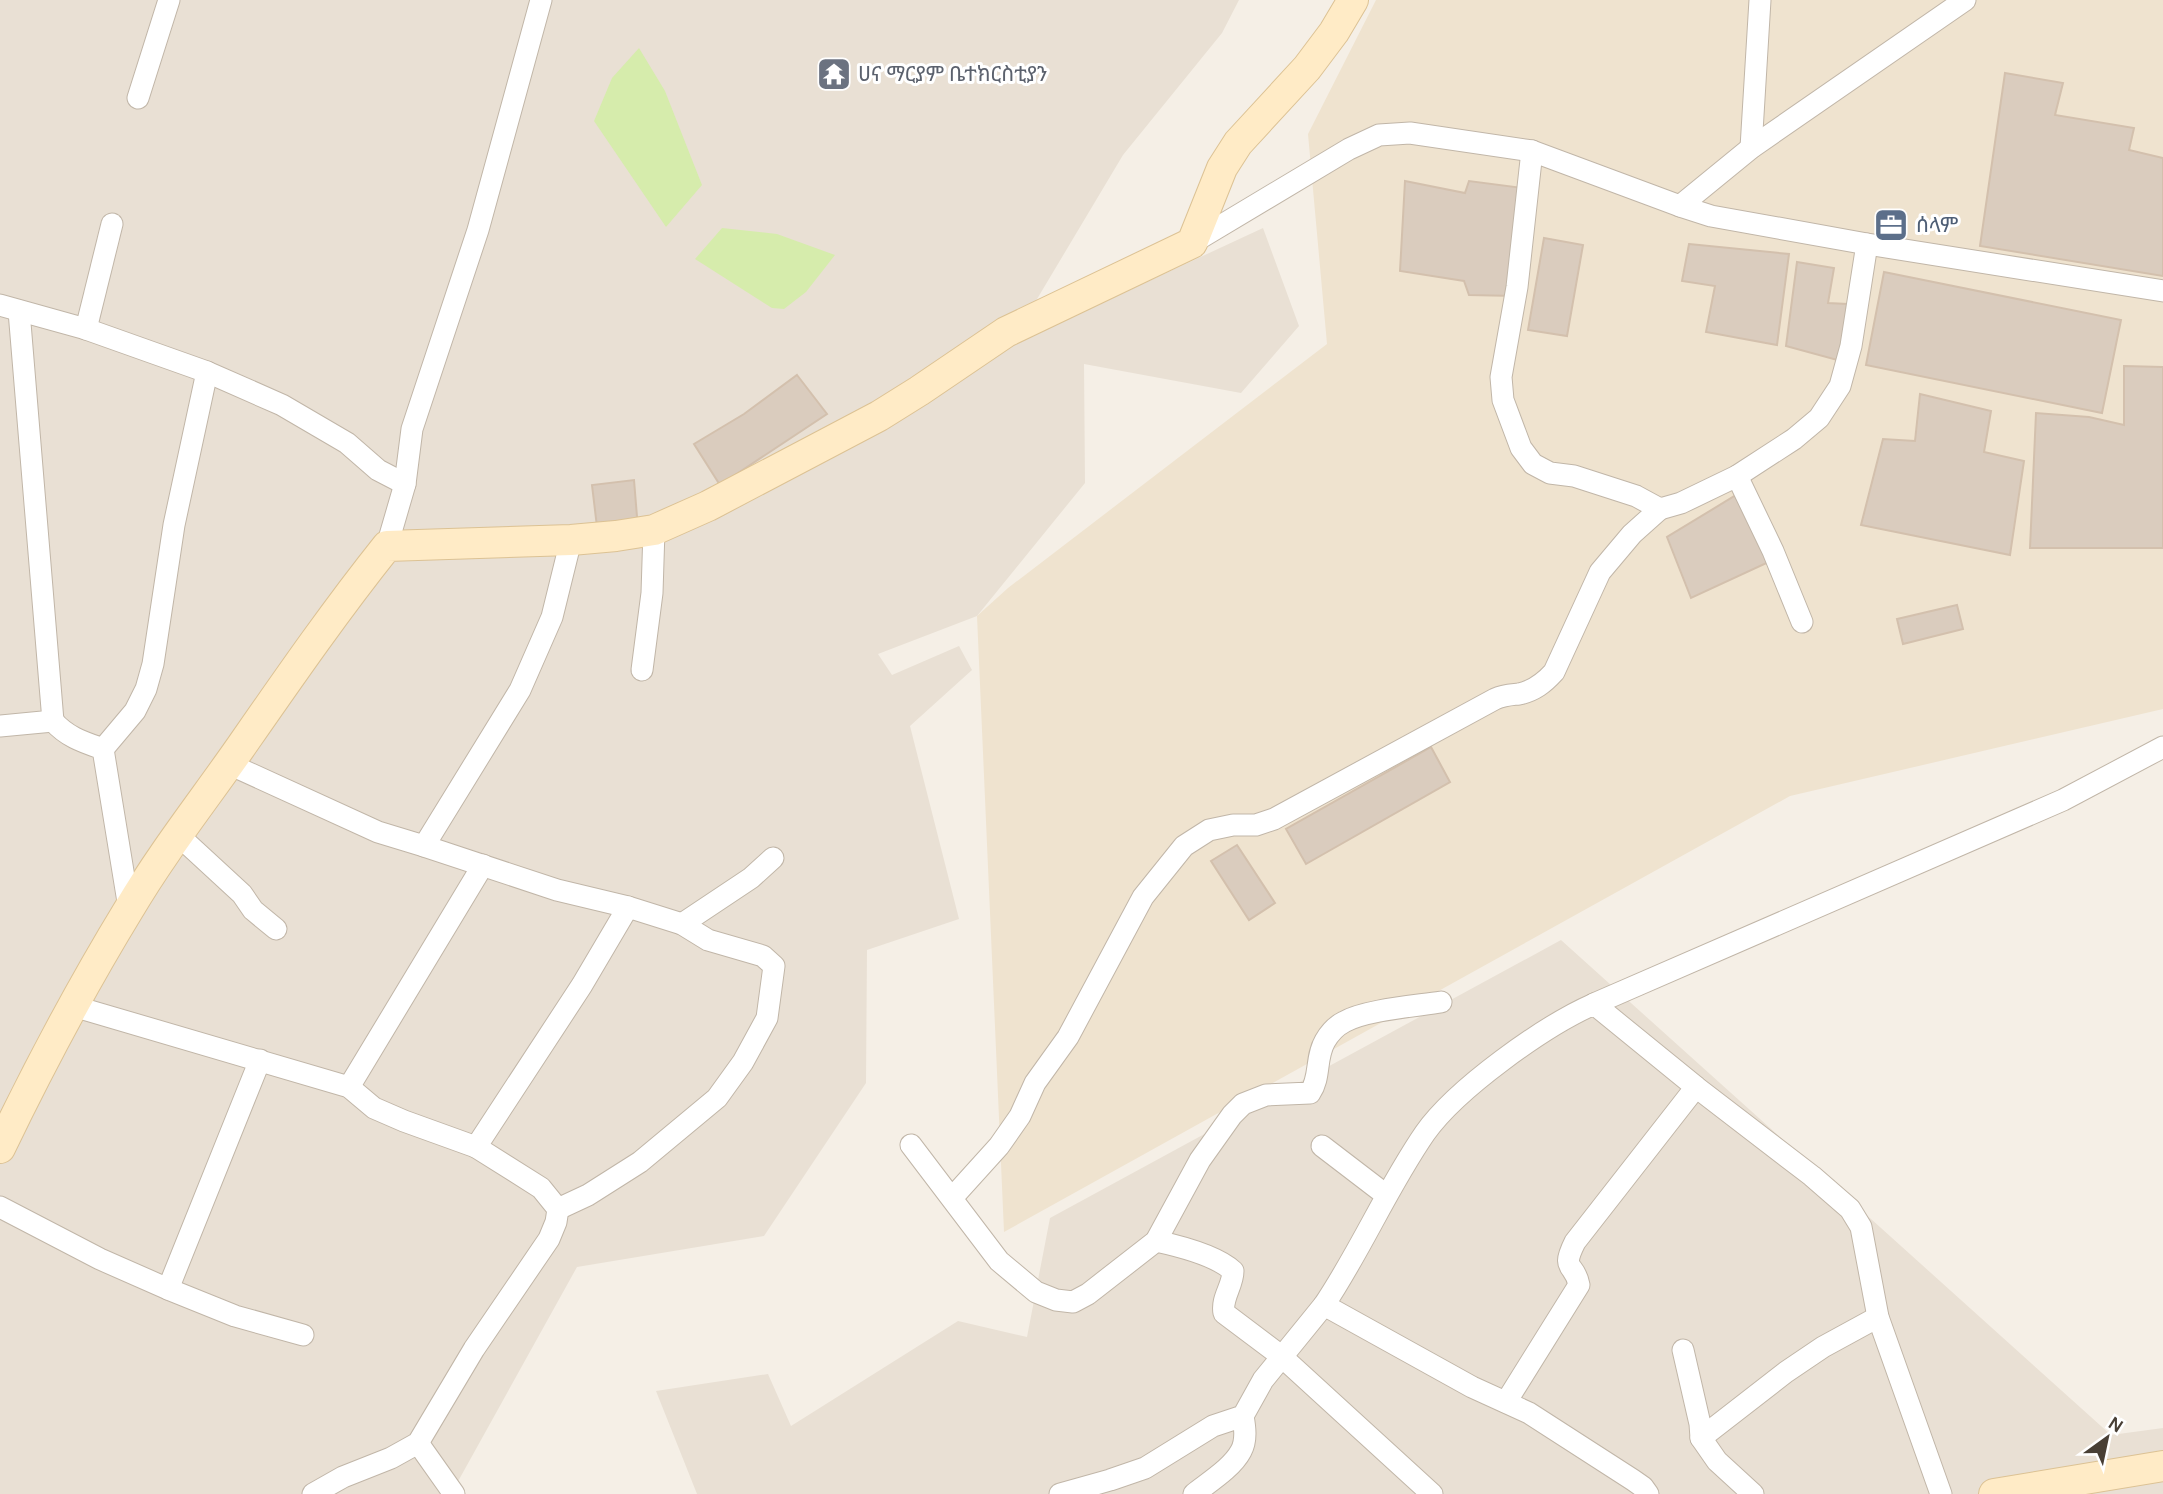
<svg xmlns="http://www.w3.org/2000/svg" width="2163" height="1494" viewBox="0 0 2163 1494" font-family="Karla,'Noto Sans Ethiopic',sans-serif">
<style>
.residential{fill:#e9e0d4}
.education{fill:#efe3cf}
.green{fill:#d6ecac}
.building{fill:#daccbe;stroke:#d3c0ad;stroke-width:2}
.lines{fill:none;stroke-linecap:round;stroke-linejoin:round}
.street-casing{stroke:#c1b6a8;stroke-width:23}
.secondary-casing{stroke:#dcc294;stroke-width:32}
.street{stroke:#fff;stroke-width:21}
.secondary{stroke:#ffebc6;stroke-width:30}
.labels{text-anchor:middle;stroke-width:6;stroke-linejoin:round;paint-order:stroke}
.worship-label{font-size:21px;fill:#5b616d;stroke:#fff;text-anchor:start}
.service-label{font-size:21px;fill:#4e5e75;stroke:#fff;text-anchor:start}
</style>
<rect width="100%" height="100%" fill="#f5efe6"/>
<!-- residential -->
<g class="residential">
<polygon points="0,0 1239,0 1222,33 1123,155 1009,346 1263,228 1299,326 1241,393 1084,364 1085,483 977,616 878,654 892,675 959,646 972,670 910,726 959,919 867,950 866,1083 764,1236 577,1267 451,1494 0,1494"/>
<polygon points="1561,940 2111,1435 2163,1428 2163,1494 697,1494 656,1391 768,1374 791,1426 958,1321 1027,1337 1050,1218"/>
</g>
<!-- education -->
<polygon class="education" points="1376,0 2163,0 2163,709 1790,796 1004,1232 977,616 1008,588 1327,344 1308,134"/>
<!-- green -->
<g class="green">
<polygon points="639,48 665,91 702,185 666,227 594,121 612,78"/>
<polygon points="722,228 777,234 835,255 806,292 784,309 772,308 695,259"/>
</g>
<!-- building -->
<g class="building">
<polygon points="2005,73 2063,83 2055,115 2134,128 2129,150 2163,158 2163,276 1980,246"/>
<polygon points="1405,181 1465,193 1469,181 1523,188 1515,296 1469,295 1464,281 1400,271"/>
<polygon points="1544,238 1583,245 1567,336 1528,330"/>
<polygon points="1689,244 1789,254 1777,345 1706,332 1715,286 1682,281"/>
<polygon points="1797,262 1834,268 1828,303 1847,304 1841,361 1786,346"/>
<polygon points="1884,272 2121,320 2102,413 1866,365"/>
<polygon points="2124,366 2163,367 2163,548 2030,548 2036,413 2089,417 2124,425"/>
<polygon points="797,375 827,414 720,485 694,444 744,414"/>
<polygon points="1920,394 1991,411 1984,452 2024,461 2010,555 1861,525 1883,439 1915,441"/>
<polygon points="634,480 638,529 597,527 592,485"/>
<polygon points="1741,492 1773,560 1691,598 1667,537"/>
<polygon points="1957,605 1963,629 1903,644 1897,619"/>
<polygon points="1431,747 1450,782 1306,864 1286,829"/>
<polygon points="1237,845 1275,903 1249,920 1211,861"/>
</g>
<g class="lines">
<!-- street casing -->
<g class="street-casing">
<g id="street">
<polyline points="138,98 169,0"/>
<polyline points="1751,148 1760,0"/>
<polyline points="1532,151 1517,287 1501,377 1503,400 1521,448 1533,464 1550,473 1574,476 1636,496 1660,509 1681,503 1737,476 1794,439 1819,418 1840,386 1851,346 1867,244"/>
<polyline points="1680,206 1751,148 1965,0"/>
<polyline points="1192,243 1349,149 1379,135 1410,133 1532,151 1680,206 1711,216 1867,244 2163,291"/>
<polyline points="0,305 86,329 207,372 282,405 347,443 378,470 405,484"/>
<polyline points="86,329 112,224"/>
<polyline points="1737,476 1773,551 1802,622"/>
<polyline points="387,546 405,484 412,429 478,230 541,0"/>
<polyline points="642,670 652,593 654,530"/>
<path d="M53 721C67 737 83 742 103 749L129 908"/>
<polyline points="0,726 53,721 19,311"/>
<polyline points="103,749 135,711 146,689 153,664 174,525 207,372"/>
<polyline points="229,764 378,832 424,846 520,690 552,617 571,540"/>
<polyline points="178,835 242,894 253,910 276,929"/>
<polyline points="424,846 557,890 628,907 682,924 708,940 763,956 774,966 767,1018 743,1062 717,1098 640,1162 588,1195 558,1209"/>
<polyline points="682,924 751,878 773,858"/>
<polyline points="1594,1004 2063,800 2163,747"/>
<polyline points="73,1006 349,1087 374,1108 404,1121 476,1147 582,985 628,907"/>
<polyline points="349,1087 483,865"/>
<path d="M911 1145 999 1261 1036 1292 1056 1300 1073 1302 1088 1294 1156 1241 1200 1160 1232 1115 1243 1104 1266 1095 1310 1093C1321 1077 1315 1058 1325 1041 1329 1034 1336 1026 1344 1022 1364 1010 1416 1006 1441 1002"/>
<polyline points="1322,1146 1386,1195"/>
<path d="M952 1198 999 1146 1020 1116 1035 1083 1068 1037 1143 897 1184 846 1209 830 1233 825H1256L1274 819 1495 699C1504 695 1510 695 1519 694 1534 691 1544 683 1554 672L1600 572 1632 534 1660 509"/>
<polyline points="0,1207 100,1259 168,1289 260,1060"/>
<path d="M1156 1241C1179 1246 1216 1255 1233 1271 1233 1286 1221 1298 1224 1313L1281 1356 1432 1494"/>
<polyline points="168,1289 235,1316 303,1335"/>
<polyline points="1683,1350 1700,1424 1701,1438 1717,1461 1753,1494"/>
<path d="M1506 1402 1579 1285C1575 1262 1560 1272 1575 1242L1696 1087"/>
<polyline points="1701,1438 1786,1372 1823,1347 1878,1317"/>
<polyline points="418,1443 454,1494"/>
<polyline points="313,1494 343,1477 391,1458 418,1443 474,1349 549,1239 556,1222 558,1209 541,1188 476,1147"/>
<polyline points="1060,1494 1110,1480 1145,1468 1213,1426 1243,1416 1263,1380 1324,1305"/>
<path d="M1194 1494C1209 1482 1232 1468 1241 1451 1247 1440 1245 1427 1243 1416"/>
<path d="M1648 1494 1643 1487 1633 1480 1529 1413 1472 1387 1324 1305C1361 1250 1387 1188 1425 1133 1456 1089 1544 1026 1594 1004L1696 1087 1812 1176 1850 1209 1861 1227 1878 1317 1941 1494"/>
</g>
</g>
<!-- secondary casing -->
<g class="secondary-casing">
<g id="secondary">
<path d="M0 1148C39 1067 82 986 129 909 162 853 203 801 240 748 288 679 335 611 387 546L571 540 616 536 654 530 708 506 879 416 919 391 1006 332 1192 243 1222 168 1238 143 1307 68 1334 32 1353 0"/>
<polyline points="1994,1494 2163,1466"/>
</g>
</g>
<!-- street -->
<use href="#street" class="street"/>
<!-- secondary -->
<use href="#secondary" class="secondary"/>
</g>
<!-- icons -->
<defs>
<g id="temple-square" transform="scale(1.75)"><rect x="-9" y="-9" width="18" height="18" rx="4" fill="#6b7280" stroke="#fff"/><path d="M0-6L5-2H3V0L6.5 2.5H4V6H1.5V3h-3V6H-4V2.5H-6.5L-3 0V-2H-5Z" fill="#fff"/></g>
<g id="office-square" transform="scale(1.75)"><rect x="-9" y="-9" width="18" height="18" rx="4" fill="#5c6f8a" stroke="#fff"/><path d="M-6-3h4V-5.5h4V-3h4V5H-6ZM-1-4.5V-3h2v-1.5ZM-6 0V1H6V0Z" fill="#fff"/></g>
</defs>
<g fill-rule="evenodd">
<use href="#temple-square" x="834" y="74"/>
<use href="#office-square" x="1891" y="225"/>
</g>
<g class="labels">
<!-- worship labels -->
<g class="worship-label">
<text x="858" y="81">ሀና ማርያም ቤተክርስቲያን</text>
</g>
<!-- service labels -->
<g class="service-label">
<text x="1916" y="232">ሰላም</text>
</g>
</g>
<!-- north arrow -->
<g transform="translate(2107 1438) rotate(33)" stroke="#ffffff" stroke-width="5" paint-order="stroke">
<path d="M0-5L12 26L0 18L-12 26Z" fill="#483f35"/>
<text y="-10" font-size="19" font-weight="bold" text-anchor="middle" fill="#483f35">N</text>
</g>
</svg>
